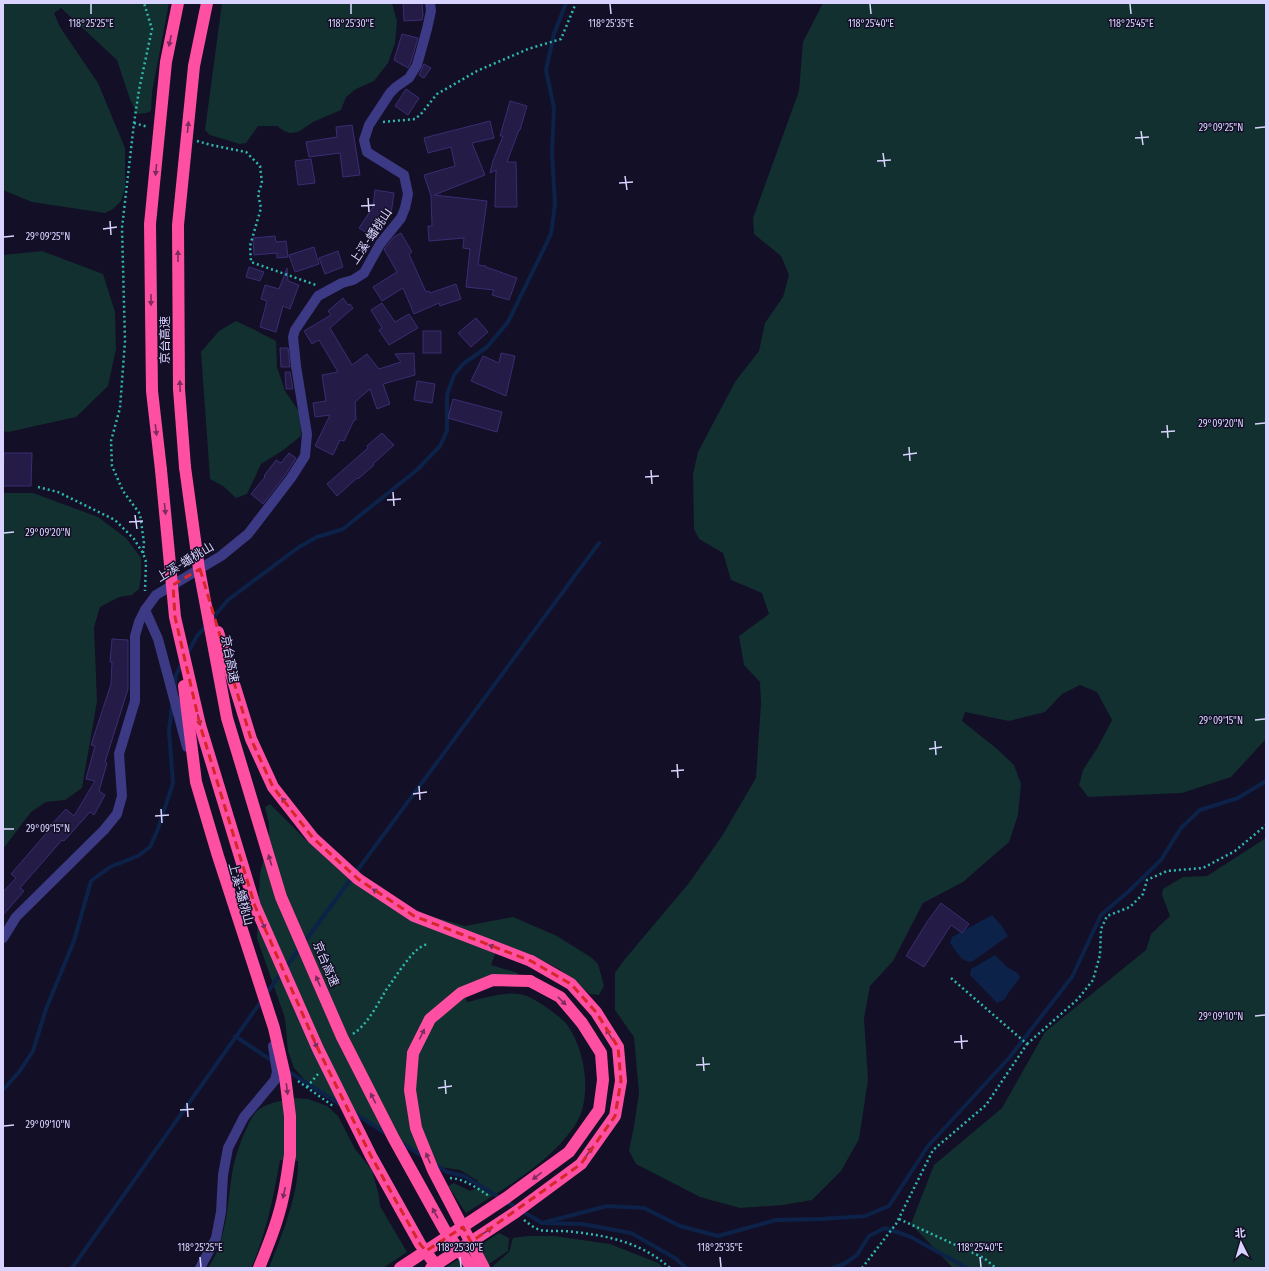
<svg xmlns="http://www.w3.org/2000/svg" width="1269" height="1271" viewBox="0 0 1269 1271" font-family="'Fira Sans Condensed','Noto Sans SC',sans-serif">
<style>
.green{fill:#12302f}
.water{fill:#0c2248}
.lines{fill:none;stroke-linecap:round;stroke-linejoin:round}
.stream{stroke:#0c2248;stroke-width:4}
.building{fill:#241b47;stroke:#3b2d73}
.path{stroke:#2fb8b0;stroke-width:2.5;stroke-dasharray:2 3;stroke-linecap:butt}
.minor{stroke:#3d3a85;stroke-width:10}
.highway{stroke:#ff4fa3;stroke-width:12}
.highway-bridge{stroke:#ff4fa3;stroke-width:12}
.oneway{fill:#7d2c5e}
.marked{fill:none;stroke:#d62828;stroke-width:3;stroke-dasharray:8 5;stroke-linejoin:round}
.ticks{fill:none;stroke:#d9d4ff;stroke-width:1.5}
.labels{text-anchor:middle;stroke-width:3;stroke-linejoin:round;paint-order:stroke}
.street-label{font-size:12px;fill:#d9d4ff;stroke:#130f26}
.ticks-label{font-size:10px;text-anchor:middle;fill:#d9d4ff;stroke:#130f26;stroke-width:3;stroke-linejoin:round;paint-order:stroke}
</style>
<rect width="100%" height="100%" fill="#130f26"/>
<!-- green -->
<g class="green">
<polygon points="3,3 169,3 152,92 151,111 146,113 137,114 130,99 117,60 61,8 54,13 60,27 98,83 125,148 125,188 121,201 113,209 105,213 32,202 3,190"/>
<polygon points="222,3 392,3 397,21 395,43 388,63 374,81 356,89 346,97 341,110 313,122 298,132 290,133 284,131 277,126 258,126 246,143 240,144 210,135 205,130"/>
<polygon points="823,3 1266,3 1266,739 1231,777 1182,793 1088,797 1079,785 1083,770 1098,747 1112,720 1097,692 1080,685 1062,694 1045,712 1009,721 965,712 962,721 996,748 1014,765 1021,784 1018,815 1009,842 963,882 923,903 893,961 870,986 864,1018 868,1080 859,1139 841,1171 812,1200 783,1205 740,1208 700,1197 636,1164 629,1151 634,1126 639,1093 634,1037 615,1010 615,973 625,959 689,883 722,836 756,778 761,703 760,682 744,665 739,636 769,614 762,593 731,580 723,553 699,539 694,529 693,474 698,452 735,382 759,351 765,323 783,297 789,275 781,256 754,234 753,218 799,91 803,42"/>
<polygon points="42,251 103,274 115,312 116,349 108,386 76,417 8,432 3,431 3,255"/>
<polygon points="236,321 253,329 276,341 277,367 285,391 300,413 301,436 282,451 261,464 247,494 236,498 223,486 210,479 201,352 219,331"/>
<polygon points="3,493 33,493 98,517 126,538 141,558 141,576 139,589 132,595 119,597 100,607 94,627 97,701 82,788 65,800 46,802 31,812 3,849"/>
<path d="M270 804 307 841 416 912 465 926 513 917 557 936 592 958 598 964 604 986 599 995 590 994 559 969 534 956 499 944 491 965 518 973 517 976 462 987 467 1002C485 998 510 989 527 996 537 1000 562 1017 568 1026 586 1052 593 1100 574 1127 547 1165 504 1188 466 1213L448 1186 454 1183 470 1191 477 1188 478 1181 460 1170 440 1167 405 1146 318 1089 305 1080 294 1068 288 1051 285 1018 257 938 260 873 269 840V823L265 807Z"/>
<polygon points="1266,838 1266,1268 953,1268 911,1224 934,1165 1002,1108 1045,1032 1146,950 1151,934 1170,916 1162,895 1163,889 1183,877 1207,876"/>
<path d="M293 1098 308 1099 327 1106 338 1116 355 1149 372 1170 379 1196 380 1206 407 1252 383 1268H269C281 1237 299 1194 298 1161L280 1160C275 1188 270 1215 261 1242 258 1251 255 1260 251 1268H208C228 1239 227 1202 233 1168 235 1157 239 1147 243 1136 247 1128 250 1119 256 1112 264 1103 282 1101 293 1098Z"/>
<polygon points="499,1233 509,1238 508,1251 483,1268 445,1268"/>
<polygon points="528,1236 554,1236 610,1244 658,1263 664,1268 495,1268 493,1266 509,1252 513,1238"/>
</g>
<!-- water -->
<g class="water">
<path d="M992 915 1001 925 1008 936 973 961C962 965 956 950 950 943L952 937Z"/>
<polygon points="995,955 1007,967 1018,973 1020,978 1009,992 1005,999 997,1003 970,975 971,969"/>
</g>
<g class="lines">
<!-- stream -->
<g class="stream">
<polyline points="211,620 228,600 299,547 317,537 343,529 417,470 440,446 447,431 447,395 454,375 463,364 487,347 508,322 551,234 555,204 552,152 554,108 546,70 554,34 566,3"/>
<polyline points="186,656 197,636 207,625"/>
<polyline points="175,687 176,675 182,664"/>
<polyline points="266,994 599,543"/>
<polyline points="235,1036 274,1062"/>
<polyline points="286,1070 341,1105"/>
<polyline points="3,1090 19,1072 33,1051 46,1009 74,941 91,881 110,867 138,856 150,847 158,829 173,783 169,731 172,706"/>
<polyline points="354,1113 387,1134"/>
<polyline points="400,1142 424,1157"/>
<polyline points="433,1163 447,1172 464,1176 542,1223 582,1224 631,1233 675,1258 686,1268"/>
<polyline points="542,1223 607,1206 644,1208 680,1226 718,1236 776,1220 821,1219 865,1216 889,1206 928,1146 1009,1058 1072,977 1101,915 1129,891 1161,860 1181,828 1200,810 1238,798 1266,781"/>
<polyline points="72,1268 262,1000"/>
<polyline points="832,1268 844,1264 857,1255 869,1236 885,1228 911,1237 967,1268"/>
</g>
</g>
<!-- building -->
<g class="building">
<polygon points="403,3 422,3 423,15 422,20 404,21"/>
<polygon points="402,34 418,38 411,62 408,68 394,60"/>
<polygon points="424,64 431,68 424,78 419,75"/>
<polygon points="406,89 419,98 408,115 395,106"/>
<polygon points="510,101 527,106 520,130 519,130 507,162 516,162 517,207 495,207 496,170 490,173 493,161 503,136 500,136"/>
<polygon points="490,121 494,138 472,143 485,175 434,195 487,201 478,265 486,266 486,267 517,278 509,300 492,295 494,290 466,287 470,249 463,248 464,238 429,241 428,226 432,226 431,196 424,175 455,166 451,147 428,153 424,138"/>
<polygon points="352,125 360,175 343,177 340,153 309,157 306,142 337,137 336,127"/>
<polygon points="311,159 315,183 298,185 295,161"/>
<polygon points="375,190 394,193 391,214 388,213 373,237 359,228 373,207"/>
<polygon points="401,233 412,252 409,254 426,292 429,291 430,293 456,284 461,299 440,306 439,303 414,314 403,288 382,301 373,287 397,272 384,249 394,237"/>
<polygon points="275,236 276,242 286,241 288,257 277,258 277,253 254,255 253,238"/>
<polygon points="314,247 319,264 295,272 289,255"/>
<polygon points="338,251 343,267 325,274 319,258"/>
<polygon points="249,267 264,272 260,281 246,277"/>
<polygon points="287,268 288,281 299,285 290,309 283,306 276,332 260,327 267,301 261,299 265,285 279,289"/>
<polygon points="343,298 348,305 350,304 353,308 330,328 352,365 367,354 379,369 401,362 395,354 414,353 415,375 383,384 390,404 377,409 370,389 355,402 356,420 354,420 344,441 340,440 333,455 315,446 330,415 315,417 313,403 326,401 322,375 338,372 319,340 312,344 304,331 331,315 328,311"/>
<polygon points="382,303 395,322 409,314 418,328 389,345 379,330 382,328 371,310"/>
<polygon points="476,318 488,332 471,347 458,333"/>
<rect x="423" y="331" width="18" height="22"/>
<polygon points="280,348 288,348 290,367 281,367"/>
<polygon points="501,353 515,356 506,396 471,381 483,356 499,363"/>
<polygon points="285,372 290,372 293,389 286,389"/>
<polygon points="417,381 435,384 432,403 414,400"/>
<polygon points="453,399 502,412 497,432 448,418"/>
<polygon points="382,433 394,445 373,464 374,465 358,479 357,478 337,496 327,484 368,448 367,446"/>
<polygon points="4,453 32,453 31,486 3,486"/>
<polygon points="289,453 296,458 286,474 263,504 251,494 265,477 264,476 276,460 281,463"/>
<polygon points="112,639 128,640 128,689 105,762 107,763 99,791 105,795 94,815 90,812 64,841 62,840 20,888 24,891 3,915 3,892 16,878 11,874 50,829 48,828 66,809 74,816 95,781 86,779 95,746 91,745 111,684 112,662 110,662"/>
<polygon points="941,903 969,924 962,933 951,925 924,967 906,956 927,922"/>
</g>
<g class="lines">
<!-- path -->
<g class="path">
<polyline points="383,122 415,119 421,114 437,94 477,71 528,49 561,39 576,3"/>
<polyline points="134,123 148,127"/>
<polyline points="197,141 211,145 246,152 260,166 262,183 258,194 261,208 250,246 251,262 316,285"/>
<polyline points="38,487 58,492 115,520 134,539 143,553 146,562 145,591"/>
<polyline points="143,553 144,543 140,514 123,491 112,466 111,441 120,408 125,341 122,228 134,123 139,90 152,29 144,3"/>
<path d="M353 1034C368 1024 377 1005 386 990 392 982 397 974 403 966 410 957 416 948 427 944"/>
<polyline points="1027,1044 1078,999 1093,980 1100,955 1101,929 1107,916 1130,907 1143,894 1147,880 1167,871 1203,868 1235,851 1266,825"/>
<polyline points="298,1081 333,1106"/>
<polyline points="307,1087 318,1074"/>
<path d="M450 1178C465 1179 477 1188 489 1196"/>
<polyline points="899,1219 984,1258 996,1268"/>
<path d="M524 1220C529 1224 534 1228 540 1230 551 1232 563 1230 574 1232 610 1236 642 1243 670 1268"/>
<polyline points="862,1268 896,1224 933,1150 986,1105 1027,1044 951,978"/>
</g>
<!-- minor -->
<g class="minor">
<polyline points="187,747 158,639 145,610 156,595 221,556 248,534 291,478 305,456 307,434 296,366 293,337 295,330 318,296 342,283 353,280 364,273 380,244 401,218 405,208 408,194 404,175 367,152 364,140 369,125 390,93 396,87 409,78 417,65 427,29 431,11 430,3"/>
<polyline points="3,938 16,917 104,830 117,814 122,796 119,754 135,701 135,636 139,622 145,610"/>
<polyline points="200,1268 216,1238 221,1212 223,1175 228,1148 244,1117 275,1080 277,1072 273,1046"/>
</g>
<!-- highway -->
<g class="highway">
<polyline points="185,467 179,389 178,225 194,66 207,3"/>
<polyline points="161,470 152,391 150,224 166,62 178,3"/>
<path d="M259 1268C266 1250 274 1232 279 1213 285 1194 287 1174 290 1155"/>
<polyline points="400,1268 506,1198 569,1152 599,1110 603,1080 601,1053 582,1023 560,997 530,981"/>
<polyline points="431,1268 516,1212 581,1164 615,1116 621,1081 618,1047 596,1012 571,984 531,961"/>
</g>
<!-- highway-bridge -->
<g class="highway-bridge">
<polyline points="185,467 199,569 227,718 281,897 342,1037 394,1139 444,1229 472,1268"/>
<polyline points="161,470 175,617 200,725 255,906 318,1049 371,1156 420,1244 438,1268"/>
<polyline points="218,632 251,739 273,787 313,838 358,879 414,916 531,961"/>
<polyline points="184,686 196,782 218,856 274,1028 285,1076 290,1116 290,1155"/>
<polyline points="484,1268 433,1170 416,1128 410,1090 413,1053 430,1019 461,993 493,980 530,981"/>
</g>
</g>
<!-- one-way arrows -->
<defs><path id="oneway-solid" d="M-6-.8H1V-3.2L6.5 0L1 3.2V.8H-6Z"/></defs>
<g class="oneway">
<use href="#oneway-solid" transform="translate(170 41) rotate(102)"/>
<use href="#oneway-solid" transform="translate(188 127) rotate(-84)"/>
<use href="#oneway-solid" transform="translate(156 170) rotate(96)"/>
<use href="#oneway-solid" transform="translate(178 256) rotate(-90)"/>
<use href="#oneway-solid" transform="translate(151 300) rotate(90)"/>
<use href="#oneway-solid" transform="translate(180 386) rotate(-92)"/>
<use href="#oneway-solid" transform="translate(156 430) rotate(83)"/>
<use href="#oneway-solid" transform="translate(165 509) rotate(84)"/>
<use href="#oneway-solid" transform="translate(199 720) rotate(77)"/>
<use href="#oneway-solid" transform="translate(285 802) rotate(-128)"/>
<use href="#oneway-solid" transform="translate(270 860) rotate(-107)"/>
<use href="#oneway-solid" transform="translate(377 892) rotate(-147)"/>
<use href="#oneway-solid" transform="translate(263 924) rotate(66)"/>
<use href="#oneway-solid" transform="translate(494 947) rotate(-159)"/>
<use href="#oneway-solid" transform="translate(318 981) rotate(-113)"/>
<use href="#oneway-solid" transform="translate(562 1001) rotate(45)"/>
<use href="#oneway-solid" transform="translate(422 1034) rotate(-64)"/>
<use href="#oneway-solid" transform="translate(609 1034) rotate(-122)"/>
<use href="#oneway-solid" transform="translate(315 1043) rotate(66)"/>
<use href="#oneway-solid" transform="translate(287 1089) rotate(83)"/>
<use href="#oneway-solid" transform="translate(373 1098) rotate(-117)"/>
<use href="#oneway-solid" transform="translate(589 1152) rotate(-55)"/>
<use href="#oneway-solid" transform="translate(428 1158) rotate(-112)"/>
<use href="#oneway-solid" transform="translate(537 1176) rotate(143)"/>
<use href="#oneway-solid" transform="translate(284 1193) rotate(103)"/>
<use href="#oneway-solid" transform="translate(435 1213) rotate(-119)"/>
<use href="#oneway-solid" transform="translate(487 1231) rotate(-33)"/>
</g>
<!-- marked area -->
<path class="marked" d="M200 569 251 739 273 787 313 838 358 879 414 916 531 961 571 984 596 1012 618 1047 621 1081 615 1116 581 1164 471 1242 463 1227 426 1251 420 1244 371 1156 318 1049 255 906 200 725 175 617 173 585Z"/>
<!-- ticks -->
<path class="ticks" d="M91 4V14M351 4V14M610 4 611 14M870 4 871 14M1130 4 1131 14M1255 128 1265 127M1141 131 1143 145M1135 138 1149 137M883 153 885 167M877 161 891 160M625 176 627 190M619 183 633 182M368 198 369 212M361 206 375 205M110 221 111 235M103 229 117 227M4 237 14 236M1255 424 1265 423M1167 425 1168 438M1161 432 1175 431M909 447 910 461M903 455 917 453M651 470 652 484M645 477 659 476M393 492 394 506M387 500 401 499M135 515 137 529M129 522 143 521M4 533 14 532M1255 720 1265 719M935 741 936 755M929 749 942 747M677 764 678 778M671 771 684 770M419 786 420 800M413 794 427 792M161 809 162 823M155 816 169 815M4 829H14M1255 1016 1265 1015M961 1035 962 1049M954 1042 968 1041M703 1057 704 1071M696 1065 710 1064M445 1080 446 1094M438 1088 452 1086M187 1103 188 1117M180 1110 194 1109M4 1126 14 1125M200 1257 201 1267M460 1257 461 1267M720 1257 721 1267M980 1257 981 1267"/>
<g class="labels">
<!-- street labels -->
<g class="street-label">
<text transform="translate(371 236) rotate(-56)" y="4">上溪-蟠桃山</text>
<text transform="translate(165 340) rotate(-90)" y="4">京台高速</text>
<text transform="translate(185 562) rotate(-31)" y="4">上溪-蟠桃山</text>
<text transform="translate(230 659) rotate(79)" y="4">京台高速</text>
<text transform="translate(241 894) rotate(75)" y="4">上溪-蟠桃山</text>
<text transform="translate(326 964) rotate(67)" y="4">京台高速</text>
</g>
</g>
<g class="ticks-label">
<text x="91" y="27">118°25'25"E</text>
<text x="351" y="27">118°25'30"E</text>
<text x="611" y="27">118°25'35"E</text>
<text x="871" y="27">118°25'40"E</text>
<text x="1131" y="27">118°25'45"E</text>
<text x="1221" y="131">29°09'25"N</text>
<text x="48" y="240">29°09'25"N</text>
<text x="1221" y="427">29°09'20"N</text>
<text x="48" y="536">29°09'20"N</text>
<text x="1221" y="724">29°09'15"N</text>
<text x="48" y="832">29°09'15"N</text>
<text x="1221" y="1020">29°09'10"N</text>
<text x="48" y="1128">29°09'10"N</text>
<text x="200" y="1251">118°25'25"E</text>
<text x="460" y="1251">118°25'30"E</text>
<text x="720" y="1251">118°25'35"E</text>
<text x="980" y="1251">118°25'40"E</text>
</g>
<!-- border -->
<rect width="1269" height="1271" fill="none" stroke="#d9d4ff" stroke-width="8"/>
<!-- north arrow -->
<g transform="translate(1241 1243) rotate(355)" stroke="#130f26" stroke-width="3" paint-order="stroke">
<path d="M0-3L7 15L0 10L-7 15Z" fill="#d9d4ff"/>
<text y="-6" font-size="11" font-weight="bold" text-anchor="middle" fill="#d9d4ff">北</text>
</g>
</svg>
